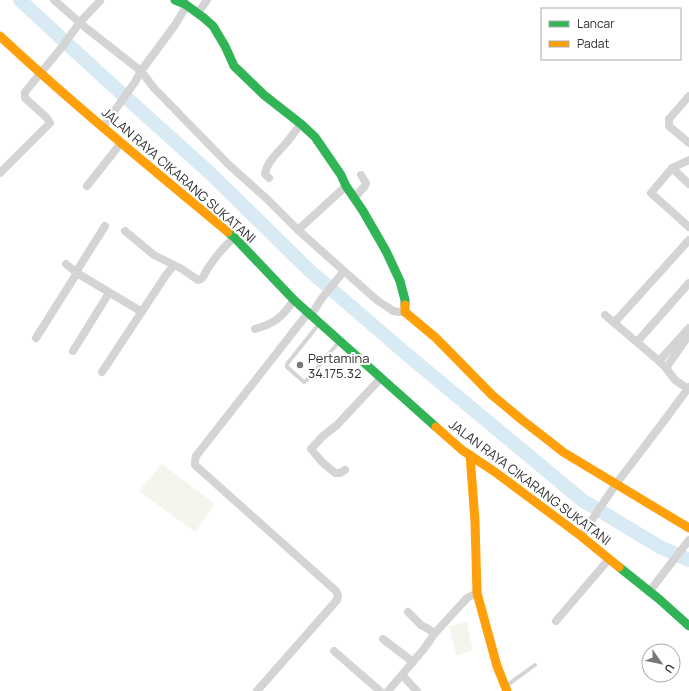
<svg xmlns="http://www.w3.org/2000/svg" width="689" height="691" viewBox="0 0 689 691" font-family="Manrope,sans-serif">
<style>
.green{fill:#f2f6ec}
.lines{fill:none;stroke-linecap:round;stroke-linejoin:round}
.river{stroke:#d8ebf4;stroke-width:14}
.lane{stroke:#d4d4d4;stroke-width:4}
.street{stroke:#d4d4d4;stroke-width:8}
.fast{stroke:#30b455;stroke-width:9}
.slow{stroke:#ff9f0a;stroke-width:9}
.poi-dot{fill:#787878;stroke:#fff;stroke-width:1.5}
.labels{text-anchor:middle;stroke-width:4;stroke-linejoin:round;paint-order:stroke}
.street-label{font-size:13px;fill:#303030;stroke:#fff}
.poi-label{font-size:13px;fill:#303030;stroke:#fff;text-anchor:start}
</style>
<rect width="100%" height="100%" fill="#fff"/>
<!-- green -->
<g class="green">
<polygon points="162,464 215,504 195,532 139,491"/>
<polygon points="467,622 473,651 456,655 449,626"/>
</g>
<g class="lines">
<!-- river -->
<polyline class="river" points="20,0 99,73 211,174 310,271 410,357 582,500 660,547 689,560"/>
<!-- lane -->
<g class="lane">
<polyline points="319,324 287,364 287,367 304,382 306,381 339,342"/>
<polyline points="506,686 535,665"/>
</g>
<!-- street -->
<g class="street">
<polyline points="54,0 86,28 141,71 154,88 228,164 267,199 298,230 344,271 378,301 389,308 393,311 399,312 405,312"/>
<polyline points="198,13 207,0"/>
<polyline points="689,96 669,119 669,126 689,143"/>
<polyline points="103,127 135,82 141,71 175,25 187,5"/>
<polyline points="689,160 672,168 651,193 689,227"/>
<polyline points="672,168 689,184"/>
<polyline points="0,173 50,123 47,118 25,98 25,92 62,47 80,22 100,1"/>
<path d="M269 178 265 174C267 161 279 152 287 142 292 136 296 130 301 124"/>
<polyline points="87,186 121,143"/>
<polyline points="354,198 365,186 366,183 361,175"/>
<polyline points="298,230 346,186"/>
<polyline points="125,231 154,255 174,265"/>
<polyline points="66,264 77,273 142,312"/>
<polyline points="76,272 105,226"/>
<polyline points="311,315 322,298 344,271"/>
<polyline points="605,315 659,361 666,368 675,380 688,389"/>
<polyline points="614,323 689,240"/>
<path d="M255 329C276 323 282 317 294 300"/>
<polyline points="36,338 77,273"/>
<polyline points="637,342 689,283"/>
<polyline points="73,351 109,293"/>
<polyline points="659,361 689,328"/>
<polyline points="666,368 689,335"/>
<polyline points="102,372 166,275 174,265 182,269 198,280 201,279 203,277 208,268 219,253 234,237"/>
<polyline points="345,470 340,473 335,473 322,462 311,449 323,436 337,425 381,378"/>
<polyline points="581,536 616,484 667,417 689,387"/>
<polyline points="649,592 689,540"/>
<polyline points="408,612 421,625 435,633"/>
<polyline points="556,621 609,559"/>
<polyline points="383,639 413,662"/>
<polyline points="334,651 380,691"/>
<polyline points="402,675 417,691"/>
<polyline points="257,691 337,600 338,595 336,591 195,465 195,461 196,456 308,313"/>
<polyline points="388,691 423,650 435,633 467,598 477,593"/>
</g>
<!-- fast -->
<g class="fast">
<polyline points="175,0 185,4 204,18 213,26 225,46 234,66 264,95 301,124 315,137 341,175 346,186 363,211 386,251 400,281 405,300 405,305"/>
<polyline points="228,232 234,237 294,300 436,427"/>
<polyline points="619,567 659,599 689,626"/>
</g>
<!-- slow -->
<g class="slow">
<path d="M0 36C73 104 151 168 228 232"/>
<polyline points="405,305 405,312 436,338 492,395 522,420 553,444 563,452 689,528"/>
<polyline points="436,427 462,450 495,472 581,536 619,567"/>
<polyline points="470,455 475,521 477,593 497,666 507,691"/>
</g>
</g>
<!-- markers -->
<circle class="poi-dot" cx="300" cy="365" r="4"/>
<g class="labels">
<!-- street labels -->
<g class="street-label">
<text transform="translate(179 175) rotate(41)" y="5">JALAN RAYA CIKARANG SUKATANI</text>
<text transform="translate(530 482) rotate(37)" y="5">JALAN RAYA CIKARANG SUKATANI</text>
</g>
<!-- poi labels -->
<g class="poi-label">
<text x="308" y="363">Pertamina<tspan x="308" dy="15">34.175.32</tspan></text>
</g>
</g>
<!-- legend -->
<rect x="541" y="8" width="140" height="52" fill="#ffffff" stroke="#acacac"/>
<rect x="549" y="21" width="20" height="6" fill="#30b455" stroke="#acacac"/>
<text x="577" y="28" font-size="12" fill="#303030">Lancar</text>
<rect x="549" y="41" width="20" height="6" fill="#ff9f0a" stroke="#acacac"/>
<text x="577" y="48" font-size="12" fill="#303030">Padat</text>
<!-- north arrow -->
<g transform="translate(661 663) rotate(123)"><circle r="19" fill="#ffffff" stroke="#acacac"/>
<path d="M0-3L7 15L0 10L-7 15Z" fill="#787878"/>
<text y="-6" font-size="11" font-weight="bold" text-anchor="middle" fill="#303030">U</text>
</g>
</svg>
